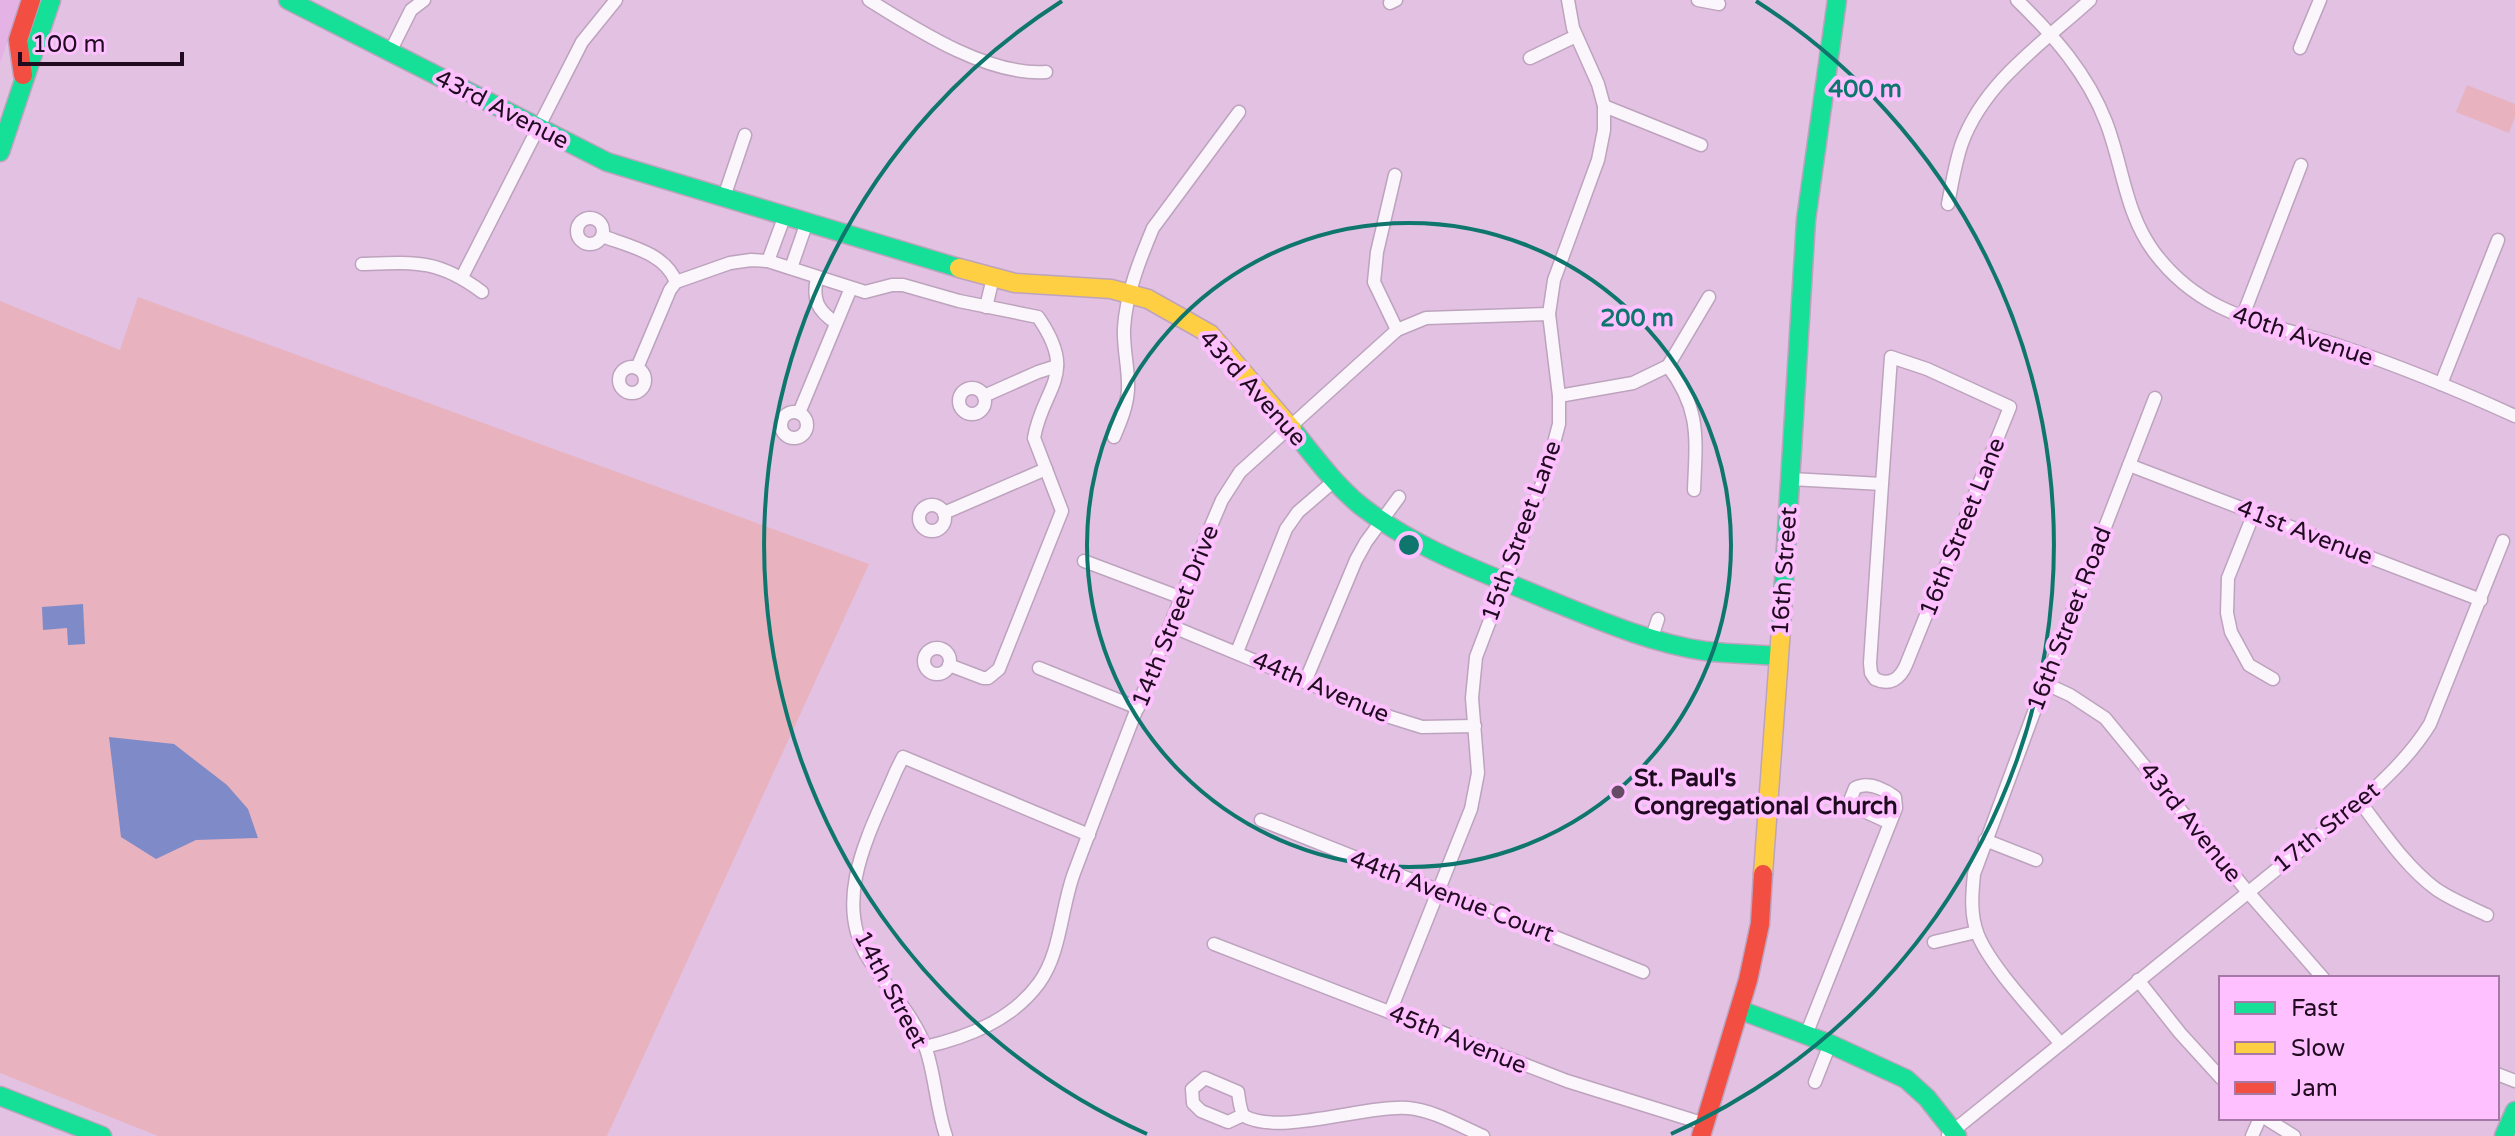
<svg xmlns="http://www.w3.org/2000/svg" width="2515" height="1136" viewBox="0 0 2515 1136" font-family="'Varela Round',sans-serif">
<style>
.built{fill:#e5b2e5}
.green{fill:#e8b3be}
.water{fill:#7f8ac8}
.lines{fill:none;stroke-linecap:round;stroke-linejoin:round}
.street-casing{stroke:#bda3bd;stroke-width:15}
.fast-casing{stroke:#bda3bd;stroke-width:21}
.slow-casing{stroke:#bda3bd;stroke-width:21}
.jam-casing{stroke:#bda3bd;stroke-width:21}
.street{stroke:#fbf6fb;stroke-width:12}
.fast{stroke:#16e098;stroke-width:18}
.slow{stroke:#ffcf43;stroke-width:18}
.jam{stroke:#f24e42;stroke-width:18}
.ring{fill:none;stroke:#0f766e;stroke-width:4}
.poi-dot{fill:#654b65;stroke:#fec0fe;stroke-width:3}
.labels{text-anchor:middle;stroke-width:8;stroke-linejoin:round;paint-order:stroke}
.street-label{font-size:24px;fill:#210b21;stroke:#fec0fe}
.poi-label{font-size:24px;font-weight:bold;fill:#210b21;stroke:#fec0fe;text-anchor:start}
.centre{fill:#0f766e;stroke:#fec0fe;stroke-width:4}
.ring-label{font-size:24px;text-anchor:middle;font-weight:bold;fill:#0f766e;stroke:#fec0fe;stroke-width:8;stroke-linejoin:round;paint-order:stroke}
</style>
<rect width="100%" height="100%" fill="#e2c1e3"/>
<!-- built -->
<polygon class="built" points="0,0 22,0 0,63"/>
<!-- green -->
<g class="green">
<polygon points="2467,85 2515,104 2515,117 2509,133 2456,112"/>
<polygon points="138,297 869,564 607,1136 158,1136 0,1073 0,301 120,350"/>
</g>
<!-- water -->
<g class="water">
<polygon points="83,604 85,644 68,645 67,628 43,630 42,607"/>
<polygon points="109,737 174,744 227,785 248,809 258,838 196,840 156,859 121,837"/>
</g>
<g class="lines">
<!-- street casing -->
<g class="street-casing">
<g id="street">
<path d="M869 0C917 30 988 76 1046 72"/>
<polyline points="1698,0 1719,4"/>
<path d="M2017 0C2054 36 2087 73 2106 122 2123 166 2125 213 2154 252 2204 319 2268 322 2340 346 2399 366 2458 390 2515 416"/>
<polyline points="1390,3 1396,0"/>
<polyline points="2300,48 2320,0"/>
<polyline points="390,52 411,10 424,0"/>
<polyline points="1530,58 1576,36"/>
<polyline points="1604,106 1701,145"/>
<polyline points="1395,175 1377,252 1374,282 1397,330"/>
<polyline points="724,197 745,135"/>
<path d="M1948 204C1952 184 1955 163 1962 143 1985 81 2043 43 2090 0"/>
<circle cx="590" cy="231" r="13"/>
<path d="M602 236C629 246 665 253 676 282"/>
<polyline points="768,261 785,215"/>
<path d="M362 264C414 262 438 259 482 292"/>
<polyline points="791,268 807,222"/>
<polyline points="462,277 582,42 616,0"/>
<path d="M817 278C812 300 818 311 836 323"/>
<polyline points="986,307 993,278"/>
<polyline points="2242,318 2301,165"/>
<path d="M1668 366C1701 410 1696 438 1694 490"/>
<circle cx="632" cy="380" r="13"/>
<path d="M637 368 670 290 676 282 730 263 751 260 768 261 865 292 892 285H903L959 301 1038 317C1079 376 1043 386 1034 438L1062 511 999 669 988 678H983L949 665"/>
<polyline points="2441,384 2498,240"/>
<circle cx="972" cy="401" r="13"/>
<polyline points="984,396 1038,372 1057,366"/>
<polyline points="1559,396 1633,383 1668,366 1709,297"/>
<circle cx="794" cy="425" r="13"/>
<polyline points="799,413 851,288"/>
<path d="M1114 437C1121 421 1127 406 1128 390 1129 369 1123 349 1124 328 1126 294 1140 259 1153 228L1239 112"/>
<polyline points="2129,465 2481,600"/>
<path d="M1791 479 1882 484 1891 357 1927 369 2010 407 1906 665C1900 679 1890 686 1875 679L1871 673 1870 663 1882 484"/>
<circle cx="932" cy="518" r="13"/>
<polyline points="944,513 1046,469"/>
<polyline points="2254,513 2228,578 2227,613 2231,632 2249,665 2273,679"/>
<polyline points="1084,561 1182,598"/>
<polyline points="1171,626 1390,717 1422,727 1475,726"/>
<polyline points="1652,637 1658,619"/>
<circle cx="937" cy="661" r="13"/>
<polyline points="1237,652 1286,529 1298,512 1334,481"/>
<polyline points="1039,668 1138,708"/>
<polyline points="1305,682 1356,560 1366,542 1399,497"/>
<polyline points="2044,683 2070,695 2105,718 2247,891 2323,978"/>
<path d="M2360 802C2383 832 2406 867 2436 889 2452 900 2470 907 2487 915"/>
<polyline points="1261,820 1643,972"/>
<polyline points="1985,840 2036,860"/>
<polyline points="1934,942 1976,932"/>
<polyline points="1214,944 1567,1081 1705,1124"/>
<polyline points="2138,980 2180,1033 2221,1078"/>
<polyline points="1390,1012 1471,809 1478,773 1472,698 1476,657 1546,473 1559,424 1559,396 1549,314 1554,280 1598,160 1604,130 1604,106 1598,84 1573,28 1568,0"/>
<path d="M1806 1035 1896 808 1895 797C1884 789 1868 781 1855 788L1851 798 1855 807 1890 823"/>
<path d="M2060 1043C2036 1014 1991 967 1978 935 1970 915 1972 894 1974 874L2047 677 2155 398"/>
<path d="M925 1047C968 1037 1012 1020 1039 983 1061 953 1061 908 1074 873 1121 748 1169 623 1222 500L1240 472 1397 330 1426 318 1549 314"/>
<polyline points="2497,1074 2515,1081"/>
<polyline points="1815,1082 1830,1044"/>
<path d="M1243 1115 1228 1122 1201 1111 1193 1103 1192 1089 1205 1078 1238 1092C1239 1099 1240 1111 1244 1116 1280 1136 1364 1105 1408 1108 1433 1110 1460 1126 1483 1136"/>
<polyline points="2265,1118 2294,1136"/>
<path d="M1948 1135 2360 802C2386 778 2411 755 2430 724L2503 541"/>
<path d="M946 1136C936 1107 935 1073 925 1046 912 1013 887 988 868 958 831 897 872 829 896 771L903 757 1089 835"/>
<polyline points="2252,1136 2260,1118"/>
</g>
</g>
<!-- fast casing -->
<g class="fast-casing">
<g id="fast">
<polyline points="288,0 607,162 959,268"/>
<polyline points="0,152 51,0"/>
<path d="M1292 429C1314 456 1334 484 1361 506 1416 549 1480 571 1544 598 1596 619 1650 643 1705 651 1729 654 1754 654 1778 656"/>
<polyline points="1781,629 1806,220 1837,0"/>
<polyline points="1740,1010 1830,1044 1906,1079 1927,1098 1957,1136"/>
<polyline points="0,1096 102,1136"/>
<polyline points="2504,1136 2515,1111"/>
</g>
</g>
<!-- slow casing -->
<g class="slow-casing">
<g id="slow">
<polyline points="959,268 1015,283 1111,289 1148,299 1210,334 1292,429"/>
<polyline points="1763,874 1781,629"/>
</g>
</g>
<!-- jam casing -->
<g class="jam-casing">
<g id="jam">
<polyline points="23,75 18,40 31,0"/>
<polyline points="1701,1136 1748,980 1760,924 1763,874"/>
</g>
</g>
<!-- street -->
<use href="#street" class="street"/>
<!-- fast -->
<use href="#fast" class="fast"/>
<!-- slow -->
<use href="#slow" class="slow"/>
<!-- jam -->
<use href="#jam" class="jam"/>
</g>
<!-- distance rings -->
<g class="ring">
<circle cx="1409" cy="545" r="322"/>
<path d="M1147 1134A645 645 0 0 1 1062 1M1756 1A645 645 0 0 1 1671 1134"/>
</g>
<!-- markers -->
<circle class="poi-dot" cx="1618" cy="792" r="8"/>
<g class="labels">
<!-- street labels -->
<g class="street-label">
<text transform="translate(502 109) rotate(27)" y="8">43rd Avenue</text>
<text transform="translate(2303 336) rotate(18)" y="8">40th Avenue</text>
<text transform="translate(1253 388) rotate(48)" y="8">43rd Avenue</text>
<text transform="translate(1962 527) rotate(-68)" y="8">16th Street Lane</text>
<text transform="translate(1521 531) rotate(-70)" y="8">15th Street Lane</text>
<text transform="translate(2305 532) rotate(21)" y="8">41st Avenue</text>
<text transform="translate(1784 571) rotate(-86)" y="8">16th Street</text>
<text transform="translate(1175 616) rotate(-68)" y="8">14th Street Drive</text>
<text transform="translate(2069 619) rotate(-69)" y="8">16th Street Road</text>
<text transform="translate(1321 687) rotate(23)" y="8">44th Avenue</text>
<text transform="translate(2191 822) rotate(51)" y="8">43rd Avenue</text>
<text transform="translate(2326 827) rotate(-39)" y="8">17th Street</text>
<text transform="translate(1452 896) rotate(21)" y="8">44th Avenue Court</text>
<text transform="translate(891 989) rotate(62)" y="8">14th Street</text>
<text transform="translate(1458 1039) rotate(22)" y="8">45th Avenue</text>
</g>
<!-- poi labels -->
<g class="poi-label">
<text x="1634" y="786">St. Paul's<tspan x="1634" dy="28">Congregational Church</tspan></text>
</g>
</g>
<circle cx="1409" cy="545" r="12" class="centre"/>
<g class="ring-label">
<text x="1865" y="97">400 m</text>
<text x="1637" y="326">200 m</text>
</g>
<!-- legend -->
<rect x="2219" y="976" width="280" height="144" fill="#fec0fe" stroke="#a678a6" stroke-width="2"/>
<rect x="2235" y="1002" width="40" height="12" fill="#16e098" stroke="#a678a6" stroke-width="2"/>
<text x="2291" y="1016" font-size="24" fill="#210b21">Fast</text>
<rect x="2235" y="1042" width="40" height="12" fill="#ffcf43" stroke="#a678a6" stroke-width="2"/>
<text x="2291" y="1056" font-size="24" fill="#210b21">Slow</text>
<rect x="2235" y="1082" width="40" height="12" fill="#f24e42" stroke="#a678a6" stroke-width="2"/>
<text x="2291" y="1096" font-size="24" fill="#210b21">Jam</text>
<!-- scale -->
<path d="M20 52v12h162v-12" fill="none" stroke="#210b21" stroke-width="4"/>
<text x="32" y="52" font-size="24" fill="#210b21" stroke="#fec0fe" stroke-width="6" paint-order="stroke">100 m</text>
</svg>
